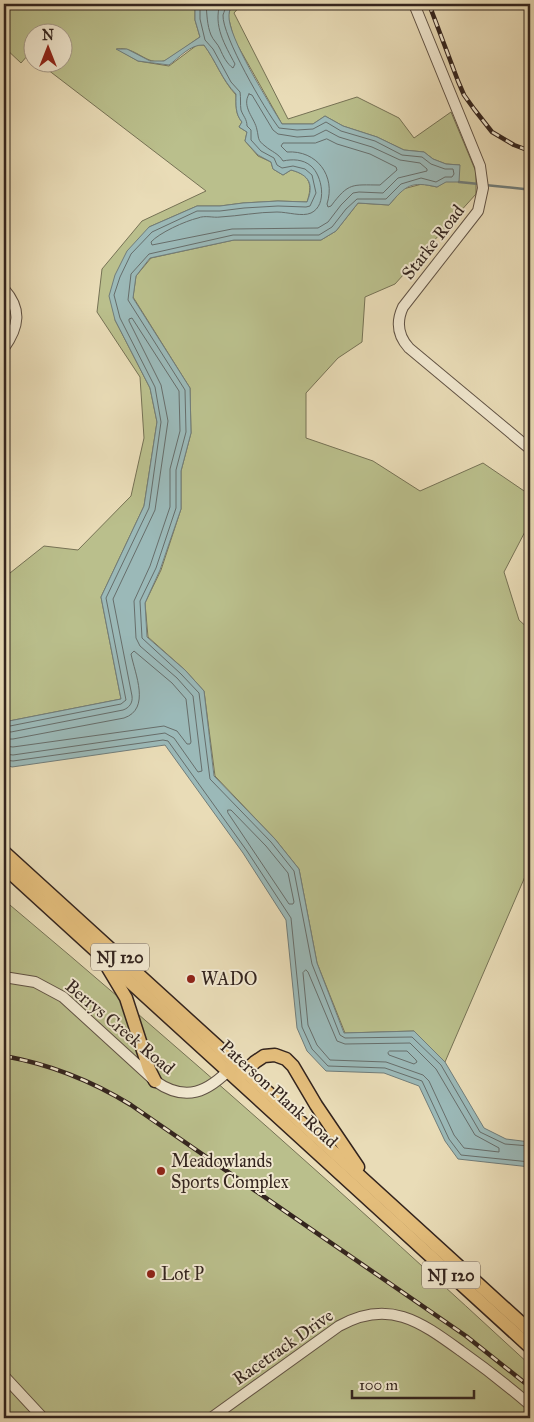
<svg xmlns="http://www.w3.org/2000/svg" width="534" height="1422" viewBox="0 0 534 1422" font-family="'IM FELL Great Primer',serif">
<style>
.green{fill:#babf8c;stroke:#767255}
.water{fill:#9bb9b8;stroke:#717d7a}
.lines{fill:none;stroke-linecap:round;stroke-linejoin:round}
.shore{stroke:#676e6b;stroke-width:1}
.stream{stroke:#717d7a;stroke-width:2.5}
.minor-casing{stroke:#605244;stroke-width:12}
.major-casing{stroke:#33241e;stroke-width:15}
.minor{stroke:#f1e8d0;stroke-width:10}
.major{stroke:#e4be7c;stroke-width:12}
.rail-casing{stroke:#33241e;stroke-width:4.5}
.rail{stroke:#f1e8d0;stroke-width:2.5;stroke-dasharray:8;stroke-linecap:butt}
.poi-dot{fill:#8f2418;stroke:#f1e8d0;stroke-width:2}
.labels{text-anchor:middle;stroke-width:4;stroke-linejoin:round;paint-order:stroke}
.shield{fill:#f1e8d0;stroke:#6c5f53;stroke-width:1}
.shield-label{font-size:16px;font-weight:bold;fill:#33241e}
.street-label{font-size:18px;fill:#33241e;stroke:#f1e8d0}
.poi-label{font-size:18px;fill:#33241e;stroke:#f1e8d0;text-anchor:start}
</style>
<rect width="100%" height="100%" fill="#e9dcb7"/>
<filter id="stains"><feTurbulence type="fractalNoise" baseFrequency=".004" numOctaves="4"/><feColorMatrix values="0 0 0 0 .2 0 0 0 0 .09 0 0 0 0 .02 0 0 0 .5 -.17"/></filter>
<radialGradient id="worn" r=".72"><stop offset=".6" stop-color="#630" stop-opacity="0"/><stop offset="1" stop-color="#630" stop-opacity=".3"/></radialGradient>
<!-- green -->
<g class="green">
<path d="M4 4H195V20L200 37C192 42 170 59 164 61 146 66 136 46 117 49L138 61 169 66 197 45H204C216 61 222 80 236 95 236 105 235 114 242 122L239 127 247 132 245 141 258 156 271 162 273 169 283 175 291 170C310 175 313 184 307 202L278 201 243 203 220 206H197L149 227 115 320 150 388 157 422 144 506 101 597 121 699 9 721 4 719V569L10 573 44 546 78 550 131 496 144 438 140 377 97 312 102 269 142 221 206 191 39 63 62 62V32H32V58L28 55 21 63 4 47Z"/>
<polygon points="232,4 242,4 234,13 288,119 357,97 399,118 414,138 451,112 476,172 476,194 395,284 365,297 362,342 338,358 306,393 306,438 373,461 420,491 483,463 530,495 529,524 504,572 519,620 530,630 530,865 445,1062 414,1031 345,1033 317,963 299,869 275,839 215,776 204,691 185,670 148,637 145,603 161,570 181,509 181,471 191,433 190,388 133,297 136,276 151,258 234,240 321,240 336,231 358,203 389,205 403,189 422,184 437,187 446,181 460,165 446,164 433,159 424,152 404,150 377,137 343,126 325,116 313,124 282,124 234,39 228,16"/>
<path d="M4 900C183 1050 358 1206 530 1365V1418H4Z"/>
</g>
<!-- water -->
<path class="water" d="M195 4H232C231 7 229 11 229 15 227 36 270 104 282 124H313L325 116 343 126 377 137 404 150 424 152 433 159 446 164 460 165 459 182H446L437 187C411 181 406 185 389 205L358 203 336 231 321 240H234L150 258 136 276 133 298 190 388 191 433 181 471V509L160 570 145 603 147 637 185 670 204 691 214 776 275 839 299 869 317 963 344 1033 414 1031 445 1062 484 1128 506 1139 530 1142V1167L458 1159 445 1141 419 1086 384 1073 326 1071 307 1051 297 1028 286 920 243 853 165 745 12 767 4 764V719L9 721 121 699 101 597 144 506 157 422 150 388 115 320 109 296 115 275 127 251 149 227 197 206H220L243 203 278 201 307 202C314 185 310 175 291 170L283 175 273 169 271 162 258 155 245 141 247 132 239 127 242 122C235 114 236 104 236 94 222 80 216 61 204 45 190 44 179 58 169 65L138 61 116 49H127L150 61H164L200 37 195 20Z"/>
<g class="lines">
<!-- shore -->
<g class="shore">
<path d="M206 4C207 15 207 25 211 35 213 40 218 44 220 49 223 56 227 64 233 68L235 64C225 45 213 26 220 4"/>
<path d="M227 4C226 7 224 12 223 15 222 36 265 110 279 128L297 130 313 129 326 122 341 131 375 141 402 155 422 157 431 164 445 169H453L454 174 452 177H445L436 182 421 178 401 184 386 199H357L346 209 332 227 319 235H233L149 254 131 274 128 300 185 390 186 432 176 470V508L156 568 140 601 142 638 181 674 199 693 210 779 271 842 294 871 312 964 340 1035 345 1038 412 1037 441 1065 480 1132 505 1144 530 1146"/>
<path d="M249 94 252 95 273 130 278 134 297 137 314 136 326 130 339 137 372 147 400 160 420 163 427 169V171L398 178 383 193 359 192 353 193 341 205 328 222 318 228 232 229 152 245 151 242C159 233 185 221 198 218 205 215 213 218 220 217 239 216 258 212 277 212 288 212 302 217 311 213 328 205 322 175 311 166 303 159 292 159 283 161 278 153 272 152 265 146 257 140 259 138 257 130 255 118 241 107 249 94Z"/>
<path d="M327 139 337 144 370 154 396 167 397 170 380 185C352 185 349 182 331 206L328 207 327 204C336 176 317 150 287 152L281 146 283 143H315Z"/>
<path d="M4 725 10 726 121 704 126 700 106 598 149 508 161 422 155 387 120 318 114 295 120 277 131 254 152 232 197 211H220L244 208 278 206 306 207 310 206 316 193 312 175 305 169 293 166 282 168 277 165 274 158 261 151 251 140V130L247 126C247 119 243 116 241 110 240 104 241 98 240 92L231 82 213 49 205 40 200 19V4"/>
<path d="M4 731 11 732 123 710C129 708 133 703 132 696L113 599 155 510 168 421 161 385 129 321V319L132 318 179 391 180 431 170 469V507L150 566 134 601 136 638 140 646 177 678 193 696 202 771 198 772 174 738 165 733 13 755 4 754"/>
<path d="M4 739H13L124 718C151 709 135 674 131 654L134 651 172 683 186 699 191 742 190 744H187L177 731 164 726 13 747 4 746"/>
<polyline points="4,760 13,761 163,740 168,741 247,851 291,918 302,1027 312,1049 328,1066 385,1068 422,1081 449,1139 461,1155 530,1162"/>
<polygon points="228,810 231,810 266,846 288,873 294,902 293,904 289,904 228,813"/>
<polygon points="306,970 308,972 337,1041 345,1044 410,1043 436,1069 475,1135 499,1148 499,1152 464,1148 454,1135 429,1081 423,1075 386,1062 330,1060 317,1045 308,1025 303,973"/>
<polygon points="390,1051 407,1051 416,1060 417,1062 414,1064 389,1055 388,1053"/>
</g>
<!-- stream -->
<g class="stream">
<polyline points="459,182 479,184"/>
<polyline points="485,185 524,189 530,188"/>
</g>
<!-- minor casing -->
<g class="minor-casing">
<g id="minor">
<path d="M414 4 480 166 483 188 478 211 403 307C396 322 398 336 409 348L530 449"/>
<path d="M4 289C22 309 19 327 4 348"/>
<path d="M4 977 35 982 63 997 155 1081C186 1103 208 1092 232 1067"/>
<polyline points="4,1376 43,1418"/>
<path d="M211 1418 339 1326C389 1298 421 1322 461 1351 485 1368 508 1386 530 1405"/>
</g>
</g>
<!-- major casing -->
<g class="major-casing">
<g id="major">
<polyline points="4,852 530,1331"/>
<polyline points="4,867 530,1347"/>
<polyline points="108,968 126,998 149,1069 155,1081"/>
<polyline points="239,1077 255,1062 264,1056 275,1055 286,1059 293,1066 316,1105 358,1167"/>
</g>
</g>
<!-- minor -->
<use href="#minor" class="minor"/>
<!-- major -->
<use href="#major" class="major"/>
<!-- rail casing -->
<g class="rail-casing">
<g id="rail">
<polyline points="429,4 458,81 464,95 474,109 492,132 514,145 530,151"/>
<path d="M4 1056C49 1064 92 1081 131 1105L466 1336 530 1387"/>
</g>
</g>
<!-- rail -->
<use href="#rail" class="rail"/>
</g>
<!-- markers -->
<g class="poi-dot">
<circle cx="191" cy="979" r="5"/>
<circle cx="161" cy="1171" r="5"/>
<circle cx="151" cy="1274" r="5"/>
</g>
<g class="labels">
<!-- shield labels -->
<g class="shield">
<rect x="91" y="943.5" width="58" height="27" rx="4"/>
<rect x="422" y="1261.5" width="58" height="27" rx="4"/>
</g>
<g class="shield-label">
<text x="120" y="963">NJ 120</text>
<text x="451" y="1281">NJ 120</text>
</g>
<!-- street labels -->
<g class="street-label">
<text transform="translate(433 242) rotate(-52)" y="6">Starke Road</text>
<text transform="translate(120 1027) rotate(40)" y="6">Berrys Creek Road</text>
<text transform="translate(279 1094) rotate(42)" y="6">Paterson Plank Road</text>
<text transform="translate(283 1347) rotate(-35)" y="6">Racetrack Drive</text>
</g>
<!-- poi labels -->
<g class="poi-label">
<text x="201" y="985">WADO</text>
<text x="171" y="1167">Meadowlands<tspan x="171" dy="21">Sports Complex</tspan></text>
<text x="161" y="1280">Lot P</text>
</g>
</g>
<!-- margin -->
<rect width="534" height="1422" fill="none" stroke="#e9dcb7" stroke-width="20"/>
<rect x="5" y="5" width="524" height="1412" fill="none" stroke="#33241e" stroke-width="2.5"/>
<rect x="10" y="10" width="514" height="1402" fill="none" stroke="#33241e"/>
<!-- north arrow -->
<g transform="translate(48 48)"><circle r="24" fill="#f1e8d0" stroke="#a59a89"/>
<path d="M0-4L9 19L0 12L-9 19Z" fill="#8f2418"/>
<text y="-8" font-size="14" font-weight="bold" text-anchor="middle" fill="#33241e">N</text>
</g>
<!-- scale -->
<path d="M352 1390v8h122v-8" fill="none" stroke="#33241e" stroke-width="2.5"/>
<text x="359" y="1390" font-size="15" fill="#33241e" stroke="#f1e8d0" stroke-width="4" paint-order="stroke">100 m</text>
<rect width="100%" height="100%" filter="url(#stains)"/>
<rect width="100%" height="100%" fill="url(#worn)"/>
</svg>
